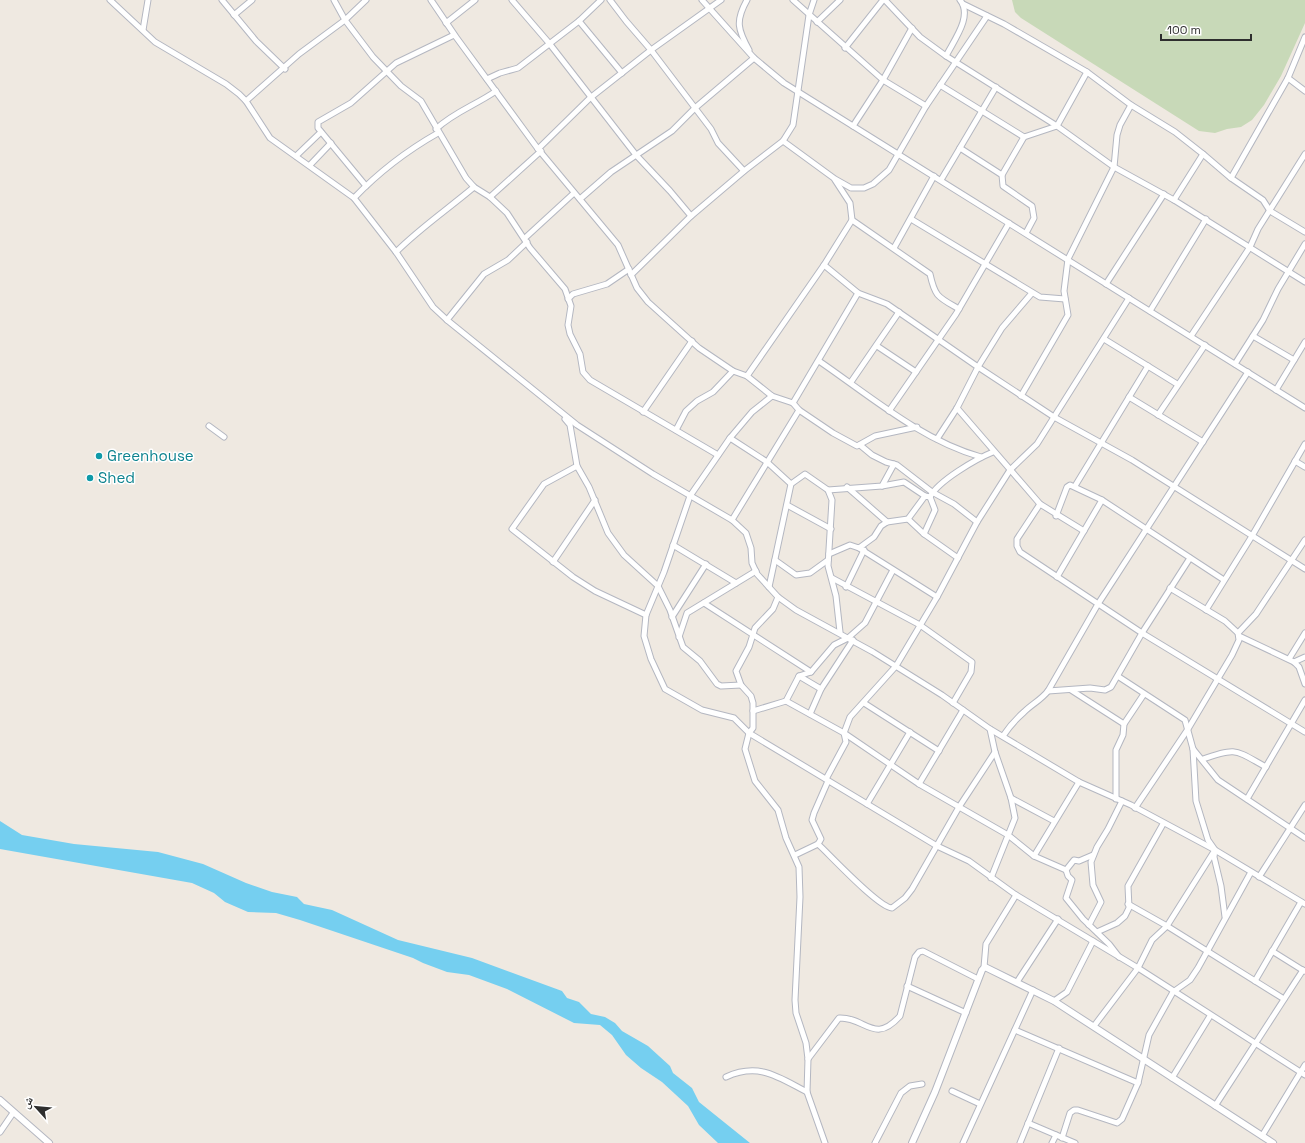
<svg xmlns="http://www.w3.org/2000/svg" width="1305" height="1143" viewBox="0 0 1305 1143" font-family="'Space Grotesk','Noto Naskh Arabic',sans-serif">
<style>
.cemetery{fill:#c8d9b8}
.water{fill:#75cff0}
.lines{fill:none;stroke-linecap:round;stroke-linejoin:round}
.minor-casing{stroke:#b4b7c1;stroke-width:7}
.tertiary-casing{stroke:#b4b7c1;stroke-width:8}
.minor{stroke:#fff;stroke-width:5}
.tertiary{stroke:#fff;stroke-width:6}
.culture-dot{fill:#0f9aa8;stroke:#fff;stroke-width:1.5}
.labels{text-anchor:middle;stroke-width:3;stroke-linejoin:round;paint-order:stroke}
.culture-label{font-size:15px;fill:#0d838f;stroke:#fff;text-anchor:start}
</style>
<rect width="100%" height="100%" fill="#efe9e1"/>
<!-- cemetery -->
<polygon class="cemetery" points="1012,0 1305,0 1305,23 1281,76 1264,105 1252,120 1241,127 1227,129 1215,133 1199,131 1021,18 1015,12"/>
<!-- water -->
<polygon class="water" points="0,821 22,835 74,844 158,852 203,864 246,883 272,892 297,897 304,904 332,910 398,940 472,958 562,991 567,998 579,1002 591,1014 605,1017 615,1023 622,1031 648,1046 670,1066 673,1073 692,1088 699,1102 750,1143 718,1143 699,1125 688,1106 662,1082 641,1068 626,1055 612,1035 600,1025 574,1023 507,989 469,975 447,972 423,963 413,958 300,920 276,913 248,912 225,902 214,893 192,883 0,849"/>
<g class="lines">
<!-- minor casing -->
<g class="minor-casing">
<g id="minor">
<polyline points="110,0 155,42 226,84 239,94 246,101 270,138 354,198 396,252 433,307 447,320 577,425 653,474 732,520 746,533 751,548 752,563 757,574 778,597 796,610 873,652 942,695 990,729 1079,782 1131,805 1215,850 1305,904"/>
<polyline points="222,0 256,41 285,69"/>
<polyline points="334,0 345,20 373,57 401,86 421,101 466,178 474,187 490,197 507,213 530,248 565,289 571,306 568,325 570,334 580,354 583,372 590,380 718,455"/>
<polyline points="431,0 456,37 538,149 618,245 637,288 648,302 699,348 733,371 713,392 697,401 686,411 676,430"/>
<polyline points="512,0 549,43 636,155 670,191 691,216"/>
<polyline points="610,0 626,21 651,50 711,129 718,143 744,171"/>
<polyline points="702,0 754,58 784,83 1305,408"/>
<path d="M747 0C735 21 738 30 749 50"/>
<polyline points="793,0 883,80 926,106"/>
<polyline points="885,0 920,37 946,56 1057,126 1087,72"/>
<polyline points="963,4 1004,24 1087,72 1131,105 1175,132 1203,154 1231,178 1263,200 1270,211 1305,232"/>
<polyline points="234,15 252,0"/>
<polyline points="579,21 622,73"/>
<polyline points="817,22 840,0"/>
<polyline points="446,23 475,0"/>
<polyline points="143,30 148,0"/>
<polyline points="845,48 883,0"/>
<path d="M946 56C954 40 973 16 960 0"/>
<polyline points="1288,78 1305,91"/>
<polyline points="487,79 500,73 518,68 579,21 601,0"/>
<polyline points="940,85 1024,137"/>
<polyline points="246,101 299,54 345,20 366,0"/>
<polyline points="853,126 883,80 912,28"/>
<path d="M436 129C454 112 476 105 496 91"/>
<polyline points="783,141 835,179 851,188 864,188 873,184 889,170 926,106 987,16"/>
<polyline points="960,148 1002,175 1003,186 1032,206 1034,218 1026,233"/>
<polyline points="538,149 590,98 651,50 721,0"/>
<polyline points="296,156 321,132"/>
<polyline points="310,165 331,143"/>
<polyline points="1002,175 1024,137 1057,126 1114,167 1174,200 1305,282"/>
<polyline points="1231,178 1288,78 1305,37"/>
<polyline points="941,180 996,87"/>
<polyline points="366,186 318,128 318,122 351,103 396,63 454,35"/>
<polyline points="490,197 541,151"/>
<path d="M354 198C378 173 408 150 438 133"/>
<polyline points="580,199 611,172 672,131 695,108 754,58"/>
<polyline points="1174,200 1203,154"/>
<polyline points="911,219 1040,297 1065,299"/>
<path d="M852 220 930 274C935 297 938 297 959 309"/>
<polyline points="525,238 574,193"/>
<polyline points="894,248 934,176"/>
<path d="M396 252C420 228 448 209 474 187"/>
<polyline points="824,265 858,293 887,304 978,367 1054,417 1132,460 1305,569"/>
<polyline points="631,275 691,216 744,171 783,141 793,125 809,15 814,0"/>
<polyline points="1106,284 1164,194"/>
<polyline points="568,299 573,294 607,284 629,269"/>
<polyline points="1150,311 1206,219"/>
<polyline points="447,320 484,274 508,260 527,242"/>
<polyline points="1191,336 1250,247 1258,229 1305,154"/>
<polyline points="1253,336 1294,360"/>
<polyline points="1104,339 1177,384"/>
<polyline points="877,346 916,372"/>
<path d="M819 361C870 396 921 440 981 457"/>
<polyline points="1235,364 1263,320 1278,289 1305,244"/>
<polyline points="733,371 747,376 824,265 852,220 850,203 835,180"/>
<polyline points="747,376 772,396 793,403 799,410 833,433 857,446 875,436 917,427"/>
<polyline points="851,382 899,312"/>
<polyline points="1276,390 1305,342"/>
<polyline points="772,396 752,412 730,438 690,496 664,572 646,615 644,636 651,659 665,689 702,710 734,718 749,733 937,846 969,861 1016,895 1138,968 1305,1075"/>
<polyline points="1021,396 1068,315 1064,291 1068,259 1114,167 1117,135 1120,125 1131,105"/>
<polyline points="1129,397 1203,442"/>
<polyline points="793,403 858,293"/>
<polyline points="957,408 1040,504 1084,531"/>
<polyline points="889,411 956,314 1009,223"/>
<polyline points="643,412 692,341"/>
<polyline points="1158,415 1205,345"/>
<polyline points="565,419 570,425 577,466 589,487 608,533 624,555 658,586 670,610 683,647 700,661 717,684 721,686 741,685"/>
<polyline points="209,426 224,437"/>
<polyline points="730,438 767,462 791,484"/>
<polyline points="937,439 957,408 978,367 1002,328 1032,293"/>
<polyline points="860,445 872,455 886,462 897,465 932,492 954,504 977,522"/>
<polyline points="1295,461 1305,467"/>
<polyline points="577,466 544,484 512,529 573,577 595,591 646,615"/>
<polyline points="882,486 894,464"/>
<polyline points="1075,486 1148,366"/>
<polyline points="847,487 887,522"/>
<polyline points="828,490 882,486 904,482 925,496"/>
<polyline points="1040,504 1017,539 1017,546 1020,552 1142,633 1305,732"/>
<polyline points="787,505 831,529"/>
<polyline points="1056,516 1067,487 1070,485 1102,500 1224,580"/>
<polyline points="908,519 924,534 958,558"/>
<polyline points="732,520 799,410"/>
<polyline points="924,534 935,510 930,497"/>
<polyline points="673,545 736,583"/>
<polyline points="859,548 937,597"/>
<path d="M829 554 850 545 859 548 874 537 881 526 887 522 908 519 925 496 930 497C938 481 976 459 993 452"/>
<polyline points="775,560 796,575 810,573 828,560"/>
<polyline points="553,562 595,500"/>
<polyline points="1057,577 1102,500"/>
<polyline points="832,578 920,625 972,662 971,672 953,703"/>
<polyline points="769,587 791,484 805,474 828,490 832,500 828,566 836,596 840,632"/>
<polyline points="846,587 864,550"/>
<polyline points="778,597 773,609 755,628 749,647 736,671 741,685 751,696 753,703 753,728 749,733 745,749 755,781 778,810 786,838 799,867 800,897 795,1000 796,1013 806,1043 808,1059 807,1092 825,1143"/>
<polyline points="704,603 811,672"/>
<polyline points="1206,610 1252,536 1305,444"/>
<polyline points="672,617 706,564"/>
<polyline points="1238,633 1256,614 1305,540"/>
<polyline points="1239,636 1294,662 1299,667 1305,684"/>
<polyline points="679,637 687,613 756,571"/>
<polyline points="1289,659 1305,633"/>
<polyline points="1294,662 1305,657"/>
<polyline points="799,676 821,689"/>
<polyline points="1119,677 1185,720 1193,749 1196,801 1208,840 1215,850 1214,857 1221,886 1225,917"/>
<polyline points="1071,690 1124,724"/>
<polyline points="1048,691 1090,688 1105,690 1111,687 1142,633 1190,558"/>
<polyline points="786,701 844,733 919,784 1008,835 1034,856 1066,870"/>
<polyline points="864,703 939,751"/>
<polyline points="753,711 786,701 799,676 811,672 834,645 848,638 865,623 893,570"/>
<polyline points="810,714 821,689 853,640"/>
<polyline points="990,729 995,752 1011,798 1015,818 991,878"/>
<path d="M1003 736C1009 727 1016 719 1024 712 1032 704 1041 700 1048 691L1098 604 1248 372"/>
<polyline points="1193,749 1218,780 1305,838"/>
<path d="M1203 759C1237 747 1235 750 1266 767"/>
<polyline points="826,779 846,742 844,733 850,717 896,666 937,597 977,522 1010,470 1037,444 1129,298"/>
<polyline points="919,784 963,710"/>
<polyline points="1011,798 1054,821"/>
<polyline points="1116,799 1116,750 1123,735 1124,724 1144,694"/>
<polyline points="1247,799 1305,700"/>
<polyline points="867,804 910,732"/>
<polyline points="1135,808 1188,729 1232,655 1239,640 1238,633 1225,621 1170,588"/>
<path d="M818 844C830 855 878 907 892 908L905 898 912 889 959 807 995 752"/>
<polyline points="795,855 818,844 821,839 812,820 814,813 828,781"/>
<polyline points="1093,855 1079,861 1074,860 1066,870 1068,876 1072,880 1066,898 1083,919 1109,944 1119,957"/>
<polyline points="1034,856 1079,782"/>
<polyline points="1259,877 1305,805"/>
<polyline points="1128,904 1167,926 1284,999"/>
<polyline points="1089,925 1101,902 1093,885 1091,862 1097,847 1108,829 1122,801"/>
<polyline points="1097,932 1117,923 1125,916 1129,908 1128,886 1163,824"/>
<polyline points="1272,951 1304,971"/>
<polyline points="984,967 986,944 1016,895"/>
<polyline points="1255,981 1301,902"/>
<polyline points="1017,982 1058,919"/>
<polyline points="907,986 966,1013"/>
<polyline points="1054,1001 1067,992 1093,941"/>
<polyline points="1094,1026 1138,968 1152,940 1167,926 1213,853"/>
<polyline points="1015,1030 1138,1083"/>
<path d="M808 1059 839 1018C866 1017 874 1045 900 1016L915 957 919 952 923 951 978 979"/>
<path d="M726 1077C759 1062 778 1077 807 1092"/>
<polyline points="1172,1078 1210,1016"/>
<polyline points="952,1091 980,1104"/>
<polyline points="1215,1106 1303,970"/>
<polyline points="1028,1123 1075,1143"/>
<polyline points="0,1132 13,1113"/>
<polyline points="1262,1136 1305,1065"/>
<polyline points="1062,1138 1070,1113 1074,1110 1078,1110 1117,1123 1122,1119 1138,1083 1149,1035 1173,992 1190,980 1198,968 1251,872"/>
<polyline points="875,1143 901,1093 910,1086 922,1084"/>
<polyline points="963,1143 1033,990"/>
<polyline points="1020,1143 1059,1048"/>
<polyline points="1052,1143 1056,1135"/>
</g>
</g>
<!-- tertiary casing -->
<g class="tertiary-casing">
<g id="tertiary">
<polyline points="0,1100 49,1143"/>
<polyline points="912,1143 935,1092 982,970 985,967 1054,1001 1273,1143"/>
</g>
</g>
<!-- minor -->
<use href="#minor" class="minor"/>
<!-- tertiary -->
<use href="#tertiary" class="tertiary"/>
</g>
<!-- markers -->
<g class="culture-dot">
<circle cx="99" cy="456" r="4"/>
<circle cx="90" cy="478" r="4"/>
</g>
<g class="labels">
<!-- culture labels -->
<g class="culture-label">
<text x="107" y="461">Greenhouse</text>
<text x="98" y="483">Shed</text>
</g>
</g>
<!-- north arrow -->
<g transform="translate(36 1107) rotate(297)" stroke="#ffffff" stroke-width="3" paint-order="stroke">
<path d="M0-3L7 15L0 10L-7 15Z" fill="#2e2e2e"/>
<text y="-6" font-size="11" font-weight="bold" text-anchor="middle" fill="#2e2e2e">ش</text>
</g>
<!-- scale -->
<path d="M1161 34v6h90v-6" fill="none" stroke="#2e2e2e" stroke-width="2"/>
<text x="1167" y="34" font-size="12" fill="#2e2e2e" stroke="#ffffff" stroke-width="3" paint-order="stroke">100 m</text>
</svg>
